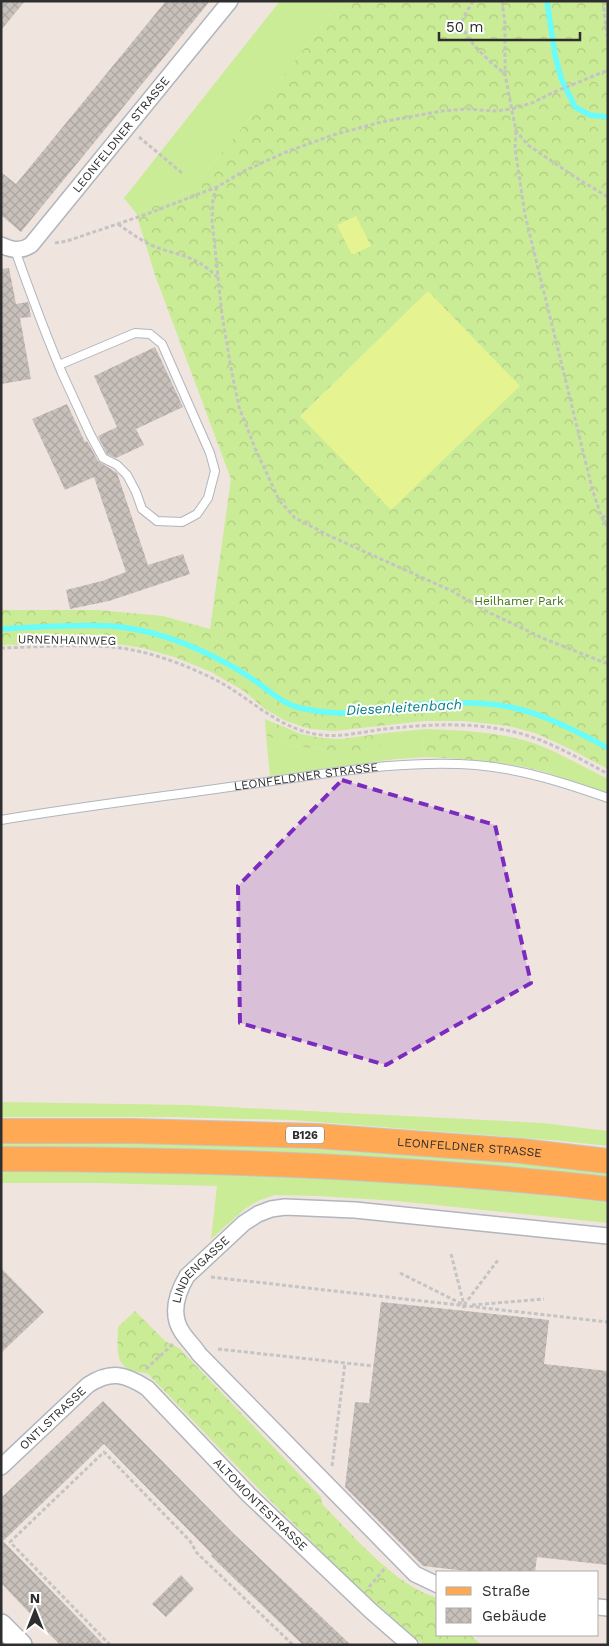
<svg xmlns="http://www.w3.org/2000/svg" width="609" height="1646" viewBox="0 0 609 1646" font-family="'Work Sans',sans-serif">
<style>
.grass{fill:#cbec96}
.forest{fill:url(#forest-crowns)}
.pitch{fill:#e5f491}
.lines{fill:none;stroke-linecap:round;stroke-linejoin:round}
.stream{stroke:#68fcfb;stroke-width:5.5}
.building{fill:url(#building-cross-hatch)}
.lane-casing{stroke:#afb6be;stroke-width:10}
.street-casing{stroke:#afb6be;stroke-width:18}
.secondary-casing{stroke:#afb6be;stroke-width:24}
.primary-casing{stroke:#c4c4c4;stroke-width:26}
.path{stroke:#c4c4c4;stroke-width:3;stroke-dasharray:4 2.5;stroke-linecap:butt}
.lane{stroke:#fff;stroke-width:8}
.street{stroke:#fff;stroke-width:15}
.secondary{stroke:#fff;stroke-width:21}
.primary{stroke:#ffa955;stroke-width:24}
.marked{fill:#7b2cbf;fill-opacity:0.2;stroke:#7b2cbf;stroke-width:4;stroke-dasharray:10 6;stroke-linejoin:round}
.labels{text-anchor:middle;stroke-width:4;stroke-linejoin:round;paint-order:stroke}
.shield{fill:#fff;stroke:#6d6d6d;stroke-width:1}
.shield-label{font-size:11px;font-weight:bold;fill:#2e2e2e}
.street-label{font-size:12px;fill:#2e2e2e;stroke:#fff}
.park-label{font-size:12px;fill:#427613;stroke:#fff}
.water-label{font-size:14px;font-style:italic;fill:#047e88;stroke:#fff}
</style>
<defs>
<pattern id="forest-crowns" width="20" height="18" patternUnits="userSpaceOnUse" patternTransform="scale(1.25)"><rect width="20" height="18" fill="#cbec96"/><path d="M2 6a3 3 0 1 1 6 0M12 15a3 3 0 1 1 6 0" fill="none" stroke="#afcb82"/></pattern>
<pattern id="building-cross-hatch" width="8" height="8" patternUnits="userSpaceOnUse" patternTransform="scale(1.25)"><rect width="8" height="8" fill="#c8c0ba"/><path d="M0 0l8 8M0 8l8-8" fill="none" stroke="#aca5a0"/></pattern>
</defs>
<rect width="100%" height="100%" fill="#f0e4df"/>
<!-- grass -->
<g class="grass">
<polygon points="280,1 341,1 264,101 190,192 136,213 124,198"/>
<path d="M427 729C423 741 421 746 427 757L396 759 270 776 266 735 292 746 327 750 386 739V733Z"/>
<polygon points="553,751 608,779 608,793 545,772"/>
<polygon points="1,1102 189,1105 543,1123 608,1131 608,1146 562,1141 291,1120 170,1117 1,1117"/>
<path d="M1 1142C77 1142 152 1142 228 1145 355 1150 481 1160 608 1172V1177C546 1171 485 1164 424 1160 283 1150 142 1147 1 1146Z"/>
<path d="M1 1171C111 1171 220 1172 330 1178 423 1183 515 1192 608 1202V1223L397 1201 320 1196 275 1195 260 1200 246 1208 211 1239 217 1186 95 1183H1Z"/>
</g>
<!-- forest -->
<g class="forest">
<polygon points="341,1 608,1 608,769 568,748 535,733 509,726 464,721 423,721 335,731 310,729 286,721 265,709 244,691 211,672 174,657 143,648 111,643 1,645 1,610 98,610 163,616 210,629 231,479 155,275 136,213 190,192 264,101"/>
<polygon points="265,719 301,734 323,738 340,739 386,733 386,739 382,745 368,751 327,750 292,746 266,735"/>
<path d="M427 729C471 731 513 732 553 751L545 772C507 762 467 759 427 757 421 746 423 741 427 729Z"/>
<path d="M135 1311 165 1341 179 1348 321 1497 322 1504C352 1534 396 1587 438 1598V1635H470L482 1645H423L347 1577 258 1488 148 1374C142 1372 133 1372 128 1369 114 1362 118 1340 118 1327Z"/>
</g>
<!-- pitch -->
<g class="pitch">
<polygon points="356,216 371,246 352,255 337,225"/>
<polygon points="428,291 520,386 391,510 300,416"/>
</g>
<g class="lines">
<!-- stream -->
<g class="stream">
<polyline points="547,1 555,55 561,78 575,107 590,115 608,117"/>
<path d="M1 629C37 627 76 624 111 626 150 629 188 643 222 661 234 667 247 675 258 683 271 692 283 704 300 708 319 712 340 714 360 713 382 711 405 705 427 704 455 702 483 702 510 707 545 714 577 732 608 748"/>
</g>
</g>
<!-- building -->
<g class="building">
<polygon points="1,1 25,1 1,30"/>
<polygon points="166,1 210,1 21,232 1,215 1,172 16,184"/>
<polygon points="9,268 16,304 28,302 29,305 31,317 20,318 31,379 1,384 1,269"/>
<polygon points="155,347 183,407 136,429 144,445 116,458 107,454 98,436 117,427 94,376"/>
<polygon points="67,404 85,442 87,441 98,461 117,473 148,565 183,554 190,574 109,601 70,609 66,590 102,581 126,572 94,477 65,490 32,419"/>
<polygon points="1,1268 44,1312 1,1353"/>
<polygon points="381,1302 549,1320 544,1364 608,1371 608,1565 537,1557 535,1572 475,1572 423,1566 345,1487 355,1402 369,1403"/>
<polygon points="103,1401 233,1533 351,1645 303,1645 211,1556 212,1554 104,1444 3,1541 104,1645 60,1645 1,1583 1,1498"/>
<polygon points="181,1575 194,1589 166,1617 152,1604"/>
</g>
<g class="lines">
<!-- lane casing -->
<g class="lane-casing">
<g id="lane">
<path d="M15 250C30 292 45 333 62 373L90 434 103 458 117 465 127 475 136 492 142 509 157 521 182 522 197 514 208 498 215 471 210 453 162 344 150 334 135 333 59 365"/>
<path id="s1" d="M1 820C84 806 168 796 251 784 326 774 401 759 476 765 522 769 565 783 608 798"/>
</g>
</g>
<!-- street casing -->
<g class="street-casing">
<g id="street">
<path id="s2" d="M1 245C12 250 20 252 31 245L230 1"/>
<path id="s3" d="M1 1467 88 1385C111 1370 125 1374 147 1388L249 1495 371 1611 410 1645"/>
<path id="s4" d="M438 1585 415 1574 199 1354C194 1346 187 1340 182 1332 170 1314 177 1293 187 1276L244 1223 258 1214 271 1209 285 1207 355 1210 608 1236"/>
<polyline points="598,1607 608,1608"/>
</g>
</g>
<!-- secondary casing -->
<g class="secondary-casing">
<polyline id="secondary" points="1,1625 21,1645"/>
</g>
<!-- primary casing -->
<g class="primary-casing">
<g id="primary">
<path id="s5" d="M1 1131H133L317 1136 521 1151 608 1161"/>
<path d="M1 1159C204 1159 406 1166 608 1189"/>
</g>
</g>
<!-- path -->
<g class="path">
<path d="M473 1C470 7 465 13 463 19 459 37 492 63 505 74"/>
<polyline points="502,1 505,24 505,74 516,131 528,145 575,177 608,197"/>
<polyline points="603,1 608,45"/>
<polyline points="516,131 515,148 525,215 593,492 602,518 608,528"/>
<polyline points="139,137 182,173"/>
<polyline points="217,187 213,198 212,220 222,315 231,368 239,407 255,448 279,500 295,518 330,536 452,591 488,612 545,639 608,664"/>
<path d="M118 224C129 232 139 239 151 245 179 257 193 253 217 277"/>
<polyline points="55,243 67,241 147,214 217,187 244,171 286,152 333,135 381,122 442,111 468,109 494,111 512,109 532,103 552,93 608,70"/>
<polyline points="602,518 608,514"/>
<path d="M1 648C37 647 76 644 111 647 147 650 184 664 216 680 249 697 276 727 315 734 341 739 368 730 394 728 442 723 494 722 540 740 563 749 586 762 608 774"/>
<polyline points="451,1254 464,1305 463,1311"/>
<polyline points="400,1273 462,1304"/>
<polyline points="211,1277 608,1322"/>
<polyline points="464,1305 498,1260"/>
<polyline points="472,1305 544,1299"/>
<polyline points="218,1349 373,1366"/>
<polyline points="146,1369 173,1344"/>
<polyline points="332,1466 345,1363"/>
<polyline points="369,1587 386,1567"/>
<polyline points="110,1645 10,1542 104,1452 190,1541 197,1553 293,1645"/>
</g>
<!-- lane -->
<use href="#lane" class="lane"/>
<!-- street -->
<use href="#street" class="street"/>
<!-- secondary -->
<use href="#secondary" class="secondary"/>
<!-- primary -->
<use href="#primary" class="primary"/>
</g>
<!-- marked area -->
<path class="marked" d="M342 780 495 825 531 983 386 1065 240 1023 238 886Z"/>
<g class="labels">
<!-- shield labels -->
<rect class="shield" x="286" y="1126.5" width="38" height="17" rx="4"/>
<g class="shield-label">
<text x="305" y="1139">B126</text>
</g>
<!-- street labels -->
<g class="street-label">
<text dy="4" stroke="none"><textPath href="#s2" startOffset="174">LEONFELDNER STRASSE</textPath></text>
<text transform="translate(67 640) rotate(1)" y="4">URNENHAINWEG</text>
<text dy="4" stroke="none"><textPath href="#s1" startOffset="308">LEONFELDNER STRASSE</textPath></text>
<text dy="4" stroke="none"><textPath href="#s5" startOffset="469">LEONFELDNER STRASSE</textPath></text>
<text dy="4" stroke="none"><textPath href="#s4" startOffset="434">LINDENGASSE</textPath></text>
<text dy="4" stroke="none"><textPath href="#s3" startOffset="71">ONTLSTRASSE</textPath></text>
<text dy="4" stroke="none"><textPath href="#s3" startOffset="346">ALTOMONTESTRASSE</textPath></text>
</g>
<!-- park labels -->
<g class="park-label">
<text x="519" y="605">Heilhamer Park</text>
</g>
<!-- water labels -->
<g class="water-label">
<text transform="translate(404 707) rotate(-3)" y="5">Diesenleitenbach</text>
</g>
</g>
<!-- border -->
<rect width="609" height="1646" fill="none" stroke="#2e2e2e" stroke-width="5"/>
<!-- legend -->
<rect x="436" y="1571" width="162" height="65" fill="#ffffff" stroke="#ababab"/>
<rect x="446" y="1587" width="25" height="8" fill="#ffa955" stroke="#ababab"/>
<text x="482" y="1596" font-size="15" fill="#2e2e2e">Straße</text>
<rect x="446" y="1608" width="25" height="15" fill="url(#building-cross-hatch)" stroke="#ababab"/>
<text x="482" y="1621" font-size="15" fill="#2e2e2e">Gebäude</text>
<!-- north arrow -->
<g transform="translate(35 1611)" stroke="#ffffff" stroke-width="4" paint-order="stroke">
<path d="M0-4L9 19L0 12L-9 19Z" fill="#2e2e2e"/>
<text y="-8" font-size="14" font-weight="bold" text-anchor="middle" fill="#2e2e2e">N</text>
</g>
<!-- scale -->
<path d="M439 32v8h141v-8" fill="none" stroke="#2e2e2e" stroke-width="2.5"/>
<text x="446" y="32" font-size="15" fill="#2e2e2e" stroke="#ffffff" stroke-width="4" paint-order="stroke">50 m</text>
</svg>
